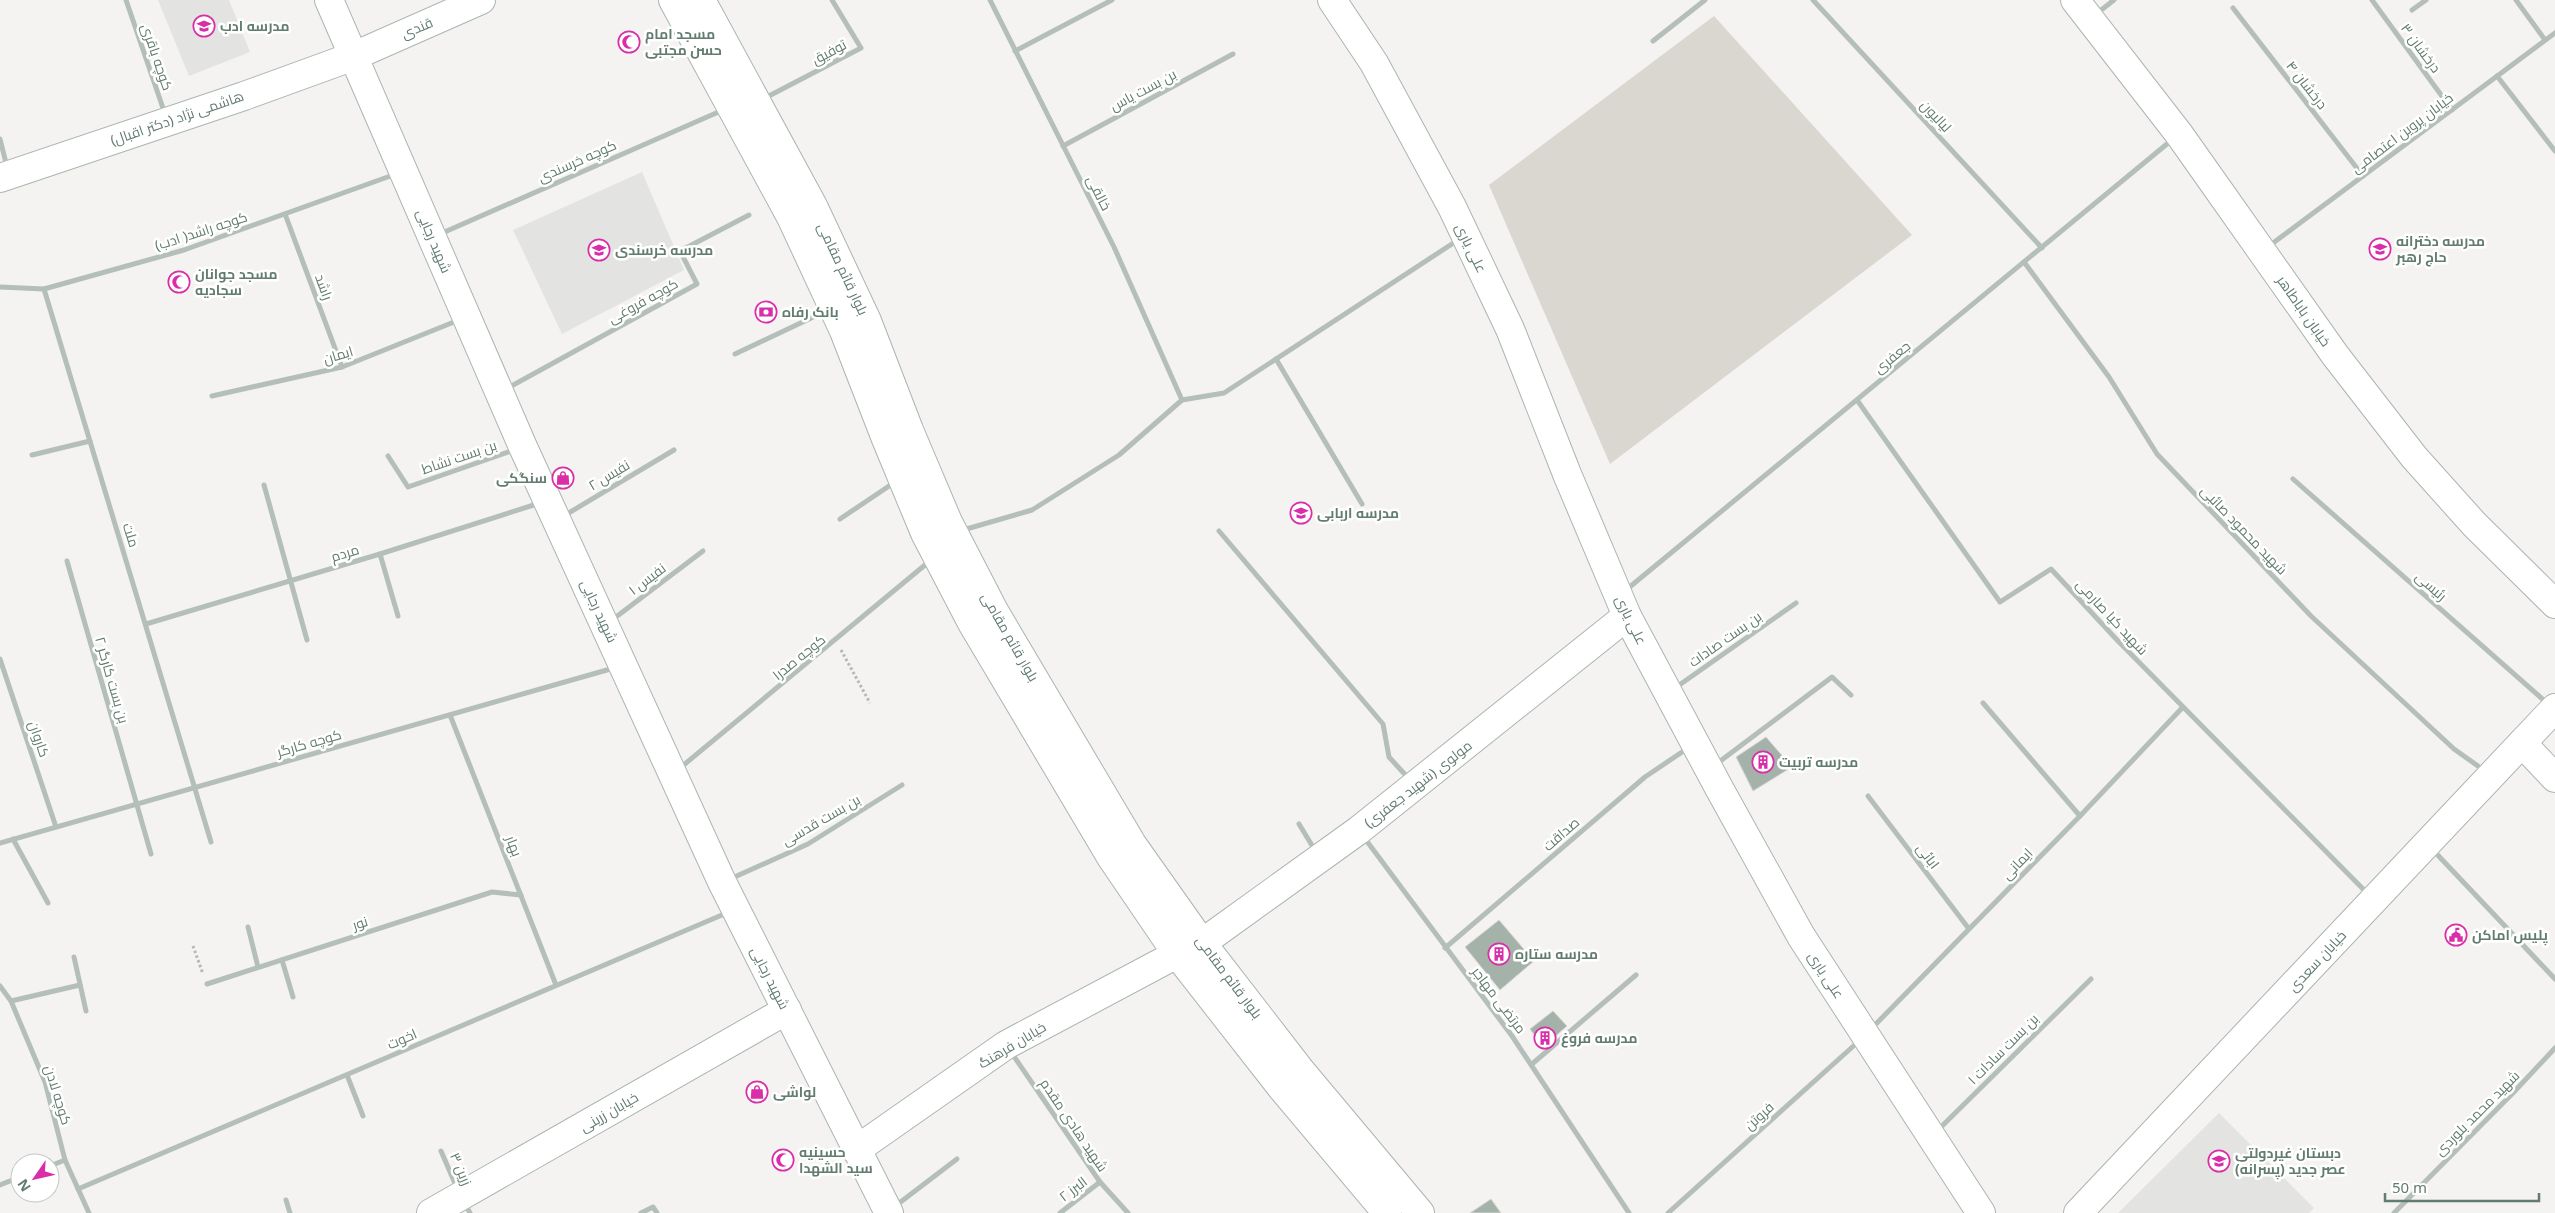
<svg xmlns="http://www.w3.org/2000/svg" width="2555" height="1213" viewBox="0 0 2555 1213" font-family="'Noto Sans',Cairo,sans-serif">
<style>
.built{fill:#e3e4e2}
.green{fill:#dad7d1}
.building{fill:#a4b2aa;stroke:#d7d5d5}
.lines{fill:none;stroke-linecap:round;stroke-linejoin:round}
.secondary-casing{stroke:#aab6b0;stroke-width:30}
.path{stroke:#b3b9b6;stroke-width:3;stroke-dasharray:2.5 2.5;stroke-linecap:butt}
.street{stroke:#b5bfba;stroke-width:5}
.secondary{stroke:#fff;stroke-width:28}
.labels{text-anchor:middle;stroke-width:5;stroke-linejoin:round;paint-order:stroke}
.poi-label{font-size:14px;font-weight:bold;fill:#627c6f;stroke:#fff;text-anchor:start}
.street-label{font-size:14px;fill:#627c6f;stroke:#fff}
</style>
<rect width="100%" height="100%" fill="#f5f2f2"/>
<!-- built -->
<g class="built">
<polygon points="158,0 229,0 250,52 189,76"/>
<polygon points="642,172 684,270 562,334 513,230"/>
<polygon points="2219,1113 2314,1208 2309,1213 2118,1213"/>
</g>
<!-- green -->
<polygon class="green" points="1714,16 1912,235 1610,464 1489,185"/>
<!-- building -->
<g class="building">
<polygon points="1766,737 1792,767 1753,791 1736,757"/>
<polygon points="1499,920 1534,961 1500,990 1465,947"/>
<polygon points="1553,1011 1567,1026 1543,1047 1530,1029"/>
<polygon points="1491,1199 1501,1213 1470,1213"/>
</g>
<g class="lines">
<!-- secondary casing -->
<g class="secondary-casing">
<g id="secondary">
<polyline points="329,0 523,447 722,882 889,1213"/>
<polyline points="673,0 791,217 844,331 886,439 925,533 972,623 1111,857 1177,954 1281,1087 1387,1213"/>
<polyline points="701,0 813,206 867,321 909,430 948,522 994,611 1132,844 1202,943 1301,1071 1420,1213"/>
<polyline points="1332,0 1374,63 1452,207 1510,329 1567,474 1627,616 1719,788 1801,936 1981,1213"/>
<polyline points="2075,0 2179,134 2335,355 2414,457 2474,524 2555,604"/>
<polyline points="0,178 244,96 354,56 481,0"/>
<polyline points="2522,743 2555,778"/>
<polyline points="1202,943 1359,830 1627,616"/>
<polyline points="856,1150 1006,1045 1177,954"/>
<polyline points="431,1213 787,1010"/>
<polyline points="2078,1213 2555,708"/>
</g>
</g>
<!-- path -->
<g class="path">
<polyline points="841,650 870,703"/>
<polyline points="193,946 203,974"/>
</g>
<!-- street -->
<g class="street">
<polyline points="126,0 165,114"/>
<polyline points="990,0 1114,247 1182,400"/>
<polyline points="1813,0 2042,248"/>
<polyline points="2372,0 2452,110"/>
<polyline points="2516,0 2545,40"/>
<polyline points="2233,8 2363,176"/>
<polyline points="2412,10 2426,0"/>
<polyline points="2096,14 2114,0"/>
<polyline points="1653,41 1705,0"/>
<polyline points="1015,51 1112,0"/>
<polyline points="2497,76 2555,151"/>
<polyline points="765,98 861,48 832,0"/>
<polyline points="0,139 7,167"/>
<polyline points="1063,146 1233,54"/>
<polyline points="285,214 342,367"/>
<polyline points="440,234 723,110"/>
<polyline points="2269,246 2555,33"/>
<polyline points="2024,262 2109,377 2157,454 2311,616 2454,749 2485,771"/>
<polyline points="0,287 44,289 184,250 396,174"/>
<polyline points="44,289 211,842"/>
<polyline points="735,354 826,311"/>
<polyline points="1276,359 1362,504"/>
<polyline points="506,389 697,284 680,251 749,215"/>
<polyline points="212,396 342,367 459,320"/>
<polyline points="1857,400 2000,602 2051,569 2118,641 2368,894"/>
<polyline points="32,455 90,441"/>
<polyline points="388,456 408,487 514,450"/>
<polyline points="2293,479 2548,704"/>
<polyline points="264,485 307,640"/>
<polyline points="562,517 674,450"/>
<polyline points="840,519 895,482"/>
<polyline points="963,530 1032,510 1119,455 1182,400 1224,393 1458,240"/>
<polyline points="1219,531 1383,724 1389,757 1410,780"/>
<polyline points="380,554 398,616"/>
<polyline points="67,561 151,854"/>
<polyline points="1626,590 2173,139"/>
<polyline points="612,620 703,551"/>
<polyline points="146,624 380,554 540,503"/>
<polyline points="0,659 56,827"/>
<polyline points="1675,688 1796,603"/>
<polyline points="1983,703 2080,816"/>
<polyline points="450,715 556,985"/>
<polyline points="1715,765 1832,677 1851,695"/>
<polyline points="680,768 931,560"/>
<polyline points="1868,796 1969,929"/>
<polyline points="1299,824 1316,852"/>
<polyline points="1363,836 1512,1036 1629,1213"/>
<polyline points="13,839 48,903"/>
<polyline points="0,843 614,668"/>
<polyline points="2432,849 2555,979"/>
<polyline points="730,879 808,844 902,785"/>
<polyline points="248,927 258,967"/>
<polyline points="1445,948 1645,777 1688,748"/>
<polyline points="74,957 86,1011"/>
<polyline points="282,960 293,997"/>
<polyline points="207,984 492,892 521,895"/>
<polyline points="0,986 11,1001 45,1082 65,1160 89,1213"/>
<polyline points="11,1001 80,985"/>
<polyline points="1870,1030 2080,816 2183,707"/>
<polyline points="1011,1052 1100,1182 1128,1213"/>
<polyline points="1532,1064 1636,975"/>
<polyline points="347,1075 363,1116"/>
<polyline points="1937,1131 2091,979"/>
<polyline points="441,1151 457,1188"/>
<polyline points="50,1166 65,1160"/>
<polyline points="0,1185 20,1177"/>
<polyline points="78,1189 729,912"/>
<polyline points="286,1200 290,1213"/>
<polyline points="464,1202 470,1213"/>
<polyline points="894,1207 957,1159"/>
<polyline points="641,1213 653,1207 657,1213"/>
<polyline points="1060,1213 1100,1182"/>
<polyline points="1668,1213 1859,1041"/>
<polyline points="2394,1213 2513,1093 2555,1048"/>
</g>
<!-- secondary -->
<use href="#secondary" class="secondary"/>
</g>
<!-- icons -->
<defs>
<g id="school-ring" transform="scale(1.125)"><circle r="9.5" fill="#fff" stroke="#d92ea7" stroke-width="1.5"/><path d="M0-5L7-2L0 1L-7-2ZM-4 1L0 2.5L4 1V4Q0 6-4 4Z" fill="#d92ea7"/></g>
<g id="mosque-ring" transform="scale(1.125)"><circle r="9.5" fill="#fff" stroke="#d92ea7" stroke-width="1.5"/><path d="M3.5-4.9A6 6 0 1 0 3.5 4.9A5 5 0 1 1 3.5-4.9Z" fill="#d92ea7"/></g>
<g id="bank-ring" transform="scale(1.125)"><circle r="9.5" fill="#fff" stroke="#d92ea7" stroke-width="1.5"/><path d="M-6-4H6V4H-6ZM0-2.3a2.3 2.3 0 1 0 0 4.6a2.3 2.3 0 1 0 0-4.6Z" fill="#d92ea7"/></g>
<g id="shop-ring" transform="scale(1.125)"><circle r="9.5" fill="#fff" stroke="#d92ea7" stroke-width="1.5"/><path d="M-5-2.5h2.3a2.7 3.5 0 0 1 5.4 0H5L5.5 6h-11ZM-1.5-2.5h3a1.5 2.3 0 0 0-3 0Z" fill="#d92ea7"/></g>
<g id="building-ring" transform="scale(1.125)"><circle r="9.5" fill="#fff" stroke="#d92ea7" stroke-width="1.5"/><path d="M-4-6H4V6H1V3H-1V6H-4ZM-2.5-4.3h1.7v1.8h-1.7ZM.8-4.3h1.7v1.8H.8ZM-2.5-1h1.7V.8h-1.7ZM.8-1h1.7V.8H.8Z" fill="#d92ea7"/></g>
<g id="civic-ring" transform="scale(1.125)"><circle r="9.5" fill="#fff" stroke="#d92ea7" stroke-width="1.5"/><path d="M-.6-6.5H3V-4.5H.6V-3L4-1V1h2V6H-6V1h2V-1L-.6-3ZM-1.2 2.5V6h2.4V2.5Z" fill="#d92ea7"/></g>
</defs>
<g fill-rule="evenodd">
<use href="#school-ring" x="204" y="26"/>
<use href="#mosque-ring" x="629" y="42"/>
<use href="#school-ring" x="2380" y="249"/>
<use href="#school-ring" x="599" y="250"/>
<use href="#mosque-ring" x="179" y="282"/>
<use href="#bank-ring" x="766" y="312"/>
<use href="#shop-ring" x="563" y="478"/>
<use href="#school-ring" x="1301" y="513"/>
<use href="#building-ring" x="1763" y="762"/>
<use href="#civic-ring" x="2456" y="935"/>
<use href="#building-ring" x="1499" y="954"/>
<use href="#building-ring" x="1545" y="1038"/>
<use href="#shop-ring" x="757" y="1092"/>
<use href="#mosque-ring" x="783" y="1160"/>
<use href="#school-ring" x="2219" y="1161"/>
</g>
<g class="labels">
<!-- poi labels -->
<g class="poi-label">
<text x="220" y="31">مدرسه ادب</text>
<text x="645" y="39">مسجد امام<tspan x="645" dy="16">حسن مجتبی</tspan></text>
<text x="2396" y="246">مدرسه دخترانه<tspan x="2396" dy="16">حاج رهبر</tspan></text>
<text x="615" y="255">مدرسه خرسندی</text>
<text x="195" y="279">مسجد جوانان<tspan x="195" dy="16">سجادیه</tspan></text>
<text x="782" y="317">بانک رفاه</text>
<text x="547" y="483" text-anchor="end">سنگکی</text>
<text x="1317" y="518">مدرسه اربابی</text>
<text x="1779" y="767">مدرسه تربیت</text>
<text x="2472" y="940">پلیس اماکن</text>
<text x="1515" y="959">مدرسه ستاره</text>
<text x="1561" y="1043">مدرسه فروغ</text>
<text x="773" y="1097">لواشی</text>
<text x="799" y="1157">حسینیه<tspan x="799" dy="16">سید الشهدا</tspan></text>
<text x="2235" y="1158">دبستان غیردولتی<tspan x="2235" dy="16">عصر جدید (پسرانه)</tspan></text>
</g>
<!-- street labels -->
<g class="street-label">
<text transform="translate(417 28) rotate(-24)" y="5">قندی</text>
<text transform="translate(2421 48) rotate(54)" y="5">درخشان ۳</text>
<text transform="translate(829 52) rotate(-28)" y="5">توفیق</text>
<text transform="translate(157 57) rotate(71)" y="5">کوچه باقری</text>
<text transform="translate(2307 85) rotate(52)" y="5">درخشان ۴</text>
<text transform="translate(1143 90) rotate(-28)" y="5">بن بست یاس</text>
<text transform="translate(1936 116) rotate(47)" y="5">لیالیون</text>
<text transform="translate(177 118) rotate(-19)" y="5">هاشمی نژاد (دکتر اقبال)</text>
<text transform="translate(2402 133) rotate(-37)" y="5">خیابان پروین اعتصامی</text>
<text transform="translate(577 161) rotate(-24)" y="5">کوچه خرسندی</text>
<text transform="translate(1099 193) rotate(63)" y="5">خالقی</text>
<text transform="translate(201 231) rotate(-18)" y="5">کوچه راشد( ادب)</text>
<text transform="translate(434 241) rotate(67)" y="5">شهید رجایی</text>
<text transform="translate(1471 248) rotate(64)" y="5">علی یاری</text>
<text transform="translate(843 269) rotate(65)" y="5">بلوار قائم مقامی</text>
<text transform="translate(324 287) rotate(70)" y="5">راشد</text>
<text transform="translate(643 301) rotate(-29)" y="5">کوچه فروغی</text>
<text transform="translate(2304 311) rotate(55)" y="5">خیابان باباطاهر</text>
<text transform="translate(338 355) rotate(-17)" y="5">ایمان</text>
<text transform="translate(1892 357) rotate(-39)" y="5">جعفری</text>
<text transform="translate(459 457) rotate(-19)" y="5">بن بست نشاط</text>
<text transform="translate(609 475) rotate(-31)" y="5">نفیس ۲</text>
<text transform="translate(2244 530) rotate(46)" y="5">شهید محمود صائبی</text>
<text transform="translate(131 535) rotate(73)" y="5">ملت</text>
<text transform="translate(345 553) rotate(-17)" y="5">مردم</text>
<text transform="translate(647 579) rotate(-37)" y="5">نفیس ‍۱</text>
<text transform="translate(2431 586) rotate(41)" y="5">رئیسی</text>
<text transform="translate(599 611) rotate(65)" y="5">شهید رجایی</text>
<text transform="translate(2112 617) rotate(47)" y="5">شهید کیا صارمی</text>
<text transform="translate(1631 620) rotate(64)" y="5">علی یاری</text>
<text transform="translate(1010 637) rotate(60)" y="5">بلوار قائم مقامی</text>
<text transform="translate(1725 639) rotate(-35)" y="5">بن بست صادات</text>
<text transform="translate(799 657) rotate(-39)" y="5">کوچه صدرا</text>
<text transform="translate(112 680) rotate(74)" y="5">بن بست کارگر ۲</text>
<text transform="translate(39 739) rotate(71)" y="5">کاروان</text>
<text transform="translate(309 743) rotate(-16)" y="5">کوچه کارگر</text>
<text transform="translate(1418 784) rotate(-38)" y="5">مولوی (شهید جعفری)</text>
<text transform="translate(821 820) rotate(-30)" y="5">بن بست قدسی</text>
<text transform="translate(1561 834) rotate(-41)" y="5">صداقت</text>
<text transform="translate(514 846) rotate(69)" y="5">بهار</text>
<text transform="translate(1928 856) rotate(53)" y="5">ابائی</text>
<text transform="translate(2017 864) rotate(-46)" y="5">ایمانی</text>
<text transform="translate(360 923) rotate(-18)" y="5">نور</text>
<text transform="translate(2317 961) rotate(-47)" y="5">خیابان سعدی</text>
<text transform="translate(1826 975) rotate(57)" y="5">علی یاری</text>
<text transform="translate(1229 977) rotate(53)" y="5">بلوار قائم مقامی</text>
<text transform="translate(770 978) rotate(63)" y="5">شهید رجایی</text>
<text transform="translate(1499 1000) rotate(53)" y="5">مرتضی مهاجر</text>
<text transform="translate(402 1039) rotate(-23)" y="5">اخوت</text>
<text transform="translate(1012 1045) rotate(-31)" y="5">خیابان فرهنگ</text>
<text transform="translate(2003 1049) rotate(-45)" y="5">بن بست سادات ۱</text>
<text transform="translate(58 1095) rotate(73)" y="5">کوچه لادن</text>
<text transform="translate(609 1112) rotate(-30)" y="5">خیابان زرینی</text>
<text transform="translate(2477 1113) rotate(-45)" y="5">شهید محمد بلوردی</text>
<text transform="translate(1759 1116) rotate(-42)" y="5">فروتن</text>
<text transform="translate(1074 1125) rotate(56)" y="5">شهید هادی مقدم</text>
<text transform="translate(461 1169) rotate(67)" y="5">زرین ۳</text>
<text transform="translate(1073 1189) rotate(-37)" y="5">البرز ۲</text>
</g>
</g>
<!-- north arrow -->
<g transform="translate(35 1178) rotate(236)"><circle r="24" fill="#ffffff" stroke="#c0cbc5"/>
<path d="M0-4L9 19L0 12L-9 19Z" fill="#d92ea7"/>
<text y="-8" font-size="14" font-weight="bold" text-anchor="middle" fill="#627c6f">N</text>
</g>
<!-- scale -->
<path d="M2385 1193v8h154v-8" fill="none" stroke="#627c6f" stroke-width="2.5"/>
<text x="2392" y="1193" font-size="15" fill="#627c6f" stroke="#ffffff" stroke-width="4" paint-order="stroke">50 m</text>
</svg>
